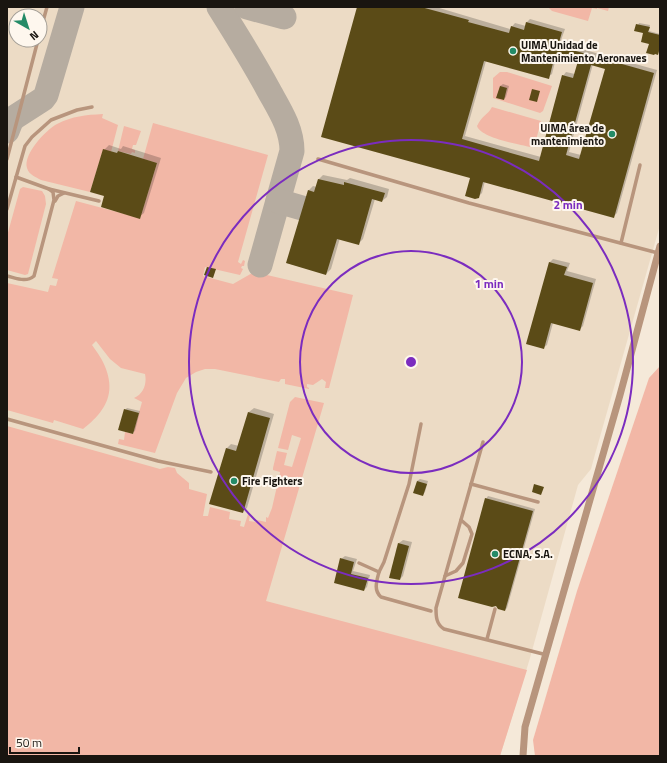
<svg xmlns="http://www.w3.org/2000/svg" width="667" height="763" viewBox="0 0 667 763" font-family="'Titillium Web',sans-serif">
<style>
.built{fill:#ecdbc5;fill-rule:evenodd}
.green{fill:#f2b7a6}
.shadow{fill:#0003;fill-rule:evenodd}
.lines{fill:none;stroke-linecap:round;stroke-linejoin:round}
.taxiway{stroke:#b6aca0;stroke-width:25}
.building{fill:#5b4b17;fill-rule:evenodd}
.service{stroke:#b8957d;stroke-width:3.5}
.minor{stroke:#b8957d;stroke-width:7}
.ring{fill:none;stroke:#7b2cbf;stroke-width:2}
.poi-dot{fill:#248b67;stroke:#fef7ee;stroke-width:1.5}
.labels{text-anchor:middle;stroke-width:4;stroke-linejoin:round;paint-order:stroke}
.poi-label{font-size:11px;font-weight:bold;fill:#191510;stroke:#fef7ee;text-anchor:start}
.centre{fill:#7b2cbf;stroke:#fef7ee;stroke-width:2}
.ring-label{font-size:12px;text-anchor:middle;font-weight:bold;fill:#7b2cbf;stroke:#fef7ee;stroke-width:4;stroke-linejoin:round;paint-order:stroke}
</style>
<rect width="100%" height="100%" fill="#f5e9d9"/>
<!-- built -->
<path class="built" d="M7 7H660V225L594 458 591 469 578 485 530 658 500 756H7ZM16 16H40V40H16Z"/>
<!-- green -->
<g class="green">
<polygon points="548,7 609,7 608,11 597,8 597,9 592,8 588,21 552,11"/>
<polygon points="500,72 507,72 552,86 543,111 540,113 493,98 493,78"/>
<path d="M492 107 541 121 535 144 531 147C518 144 481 138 477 126 482 115 487 116 492 107Z"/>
<path d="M103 114 102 118 118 125 111 152 103 150 90 192 41 180C36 177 29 175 27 168 23 154 46 130 57 124 73 116 85 115 103 114Z"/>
<path d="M153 123 268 155 238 262 241 264 243 260 245 261 244 266H242L241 268 243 269 240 275 205 267 203 276 233 284 254 272 353 295 329 388H325L326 382 322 379 313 385 307 384V387L309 388V389L285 384V379H281L279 382 215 369H205L196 372 186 378 177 393 155 453 118 444 119 439 124 440 125 432 133 434 142 402 134 398C144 394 147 383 145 374L121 368 110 359 96 341 92 345C97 352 103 360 106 369 116 396 103 413 83 429L54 420 53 423 7 410V283L48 292 50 285 56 286 58 279 52 278 76 201 140 218 157 163 143 159Z"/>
<polygon points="124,126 141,131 136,145 133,145 132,149 135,150 135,153 132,152 131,154 118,151"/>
<polygon points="23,187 42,191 45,196 46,204 28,274 25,275 7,270 7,236 20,189"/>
<polygon points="660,366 660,756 535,756 533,740 577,591 649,378"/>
<polygon points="295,397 324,403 266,601 527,670 500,756 7,756 7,426 160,469 168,467 175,468 177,473 189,483 189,489 207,494 203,516 208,516 210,507 230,512 229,519 241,521 240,526 244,527 248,514 250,515 249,521 256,522 257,520 266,522 266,517 268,518 272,508 280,473 280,472 273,470 273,468 277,451 287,453 284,465 292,467 301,438 292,435 288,450 278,448 290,402"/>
</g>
<!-- shadow -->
<g class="shadow">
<path d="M358 7H436L510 29 515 23 526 26 527 22 530 19 565 29 560 43 657 70 617 213 614 216 485 181 482 193 478 197 471 178ZM557 54 579 60 575 74 566 72 563 76 541 157 465 136 486 61 548 77 552 74ZM593 64 606 68 581 155 569 152Z"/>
<polygon points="639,23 650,25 649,31 660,34 660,49 658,54 650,43 644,33 636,30"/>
<polygon points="503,84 509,86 506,97 504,99 500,86"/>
<polygon points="109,145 121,149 123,146 161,158 144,213 139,217 105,195 104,150"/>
<polygon points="323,175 347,180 350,178 389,189 387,197 382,201 375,199 363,239 358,244 340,238 331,269 326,274 287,263 309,190 313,186 317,187 319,179"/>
<polygon points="553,259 570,263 567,271 596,279 583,326 579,330 553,323 547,345 543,348 528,344 550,262"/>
<polygon points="127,408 140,411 135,431 132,433 125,410"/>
<polygon points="254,408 274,414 247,508 242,512 226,449 231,444 239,446 249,412"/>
<polygon points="420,479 428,481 425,492 423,495 417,481"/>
<polygon points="488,496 535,509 507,608 505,610 486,499"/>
<polygon points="403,540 412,542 403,576 400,579 390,577 399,543"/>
<polygon points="345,556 357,559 353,571 370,575 367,587 364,590 335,582 341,559"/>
</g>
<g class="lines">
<!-- taxiway -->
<g class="taxiway">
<path d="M219 7C236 34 253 61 268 89 279 109 292 128 292 151L260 265"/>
<polyline points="247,7 284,17"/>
<polyline points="7,131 11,121 15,117 43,99 46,95 72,7"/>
<polyline points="278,201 302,208"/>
</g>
</g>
<!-- building -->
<g class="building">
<path d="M357 7H421L469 20 468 22 509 33 511 26 524 30 526 22 562 32 558 46 654 73 614 218 483 182 479 198 475 199 465 196 470 178 321 137ZM555 55 578 61 573 78 562 75 539 161 462 139 484 61 549 79ZM591 65 605 69 579 159 566 155Z"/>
<polygon points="636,24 650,27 648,32 660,35 660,47 658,55 655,54 654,55 646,53 649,44 641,42 643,33 634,31"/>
<polygon points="500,86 507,88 504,100 496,98"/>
<polygon points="532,89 540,91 537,102 529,100"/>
<polygon points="103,149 117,153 118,151 157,163 140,219 101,207 104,196 90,192"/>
<polygon points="318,179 344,185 344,182 385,193 382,202 372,199 359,245 337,239 326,275 286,263 308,190 314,192"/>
<polygon points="549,262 567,267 564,275 593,283 580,331 551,323 544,349 526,344"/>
<polygon points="207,267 216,269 213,278 204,275"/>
<polygon points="124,409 139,413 133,434 118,430"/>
<polygon points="248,412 270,418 243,513 209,504 226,448 236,451"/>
<polygon points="417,481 427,484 423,496 413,493"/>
<polygon points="534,484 544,487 541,495 532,492"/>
<polygon points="485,498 533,511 505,611 498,609 496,606 492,607 458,598"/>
<polygon points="398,543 409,546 400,580 389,578"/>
<polygon points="340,558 354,562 351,574 368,578 364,591 334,583"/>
</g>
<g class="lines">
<!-- service -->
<g class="service">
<polyline points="40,32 47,7"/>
<polyline points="7,159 38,40"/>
<polyline points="318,159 469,203 658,253"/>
<polyline points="16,177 49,189 99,201"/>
<polyline points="55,201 58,196 64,193"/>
<polyline points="7,209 25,146 32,137 51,120 77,110 92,107"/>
<polyline points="621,243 640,165"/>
<path d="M7 276C16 278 26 283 34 276L54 200 53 192 49 189"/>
<polyline points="7,419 158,461 211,472"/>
<path d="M483 442 436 608C436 616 436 624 444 629L547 655"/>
<polyline points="471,484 538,502"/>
<path d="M359 563 379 572C377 580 373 590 381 597L431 611"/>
<polyline points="379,572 384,562 409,484 421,424"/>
<polyline points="445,576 456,571 463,563 472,534 469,527 461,520"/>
<polyline points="487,639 495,609"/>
</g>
<!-- minor -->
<polyline class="minor" points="523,756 525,727 620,395 660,246"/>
</g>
<!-- distance rings -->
<g class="ring">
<circle cx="411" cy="362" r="111"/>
<circle cx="411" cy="362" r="222"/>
</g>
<!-- markers -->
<g class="poi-dot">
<circle cx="513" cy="51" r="4"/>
<circle cx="612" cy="134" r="4"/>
<circle cx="234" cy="481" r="4"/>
<circle cx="495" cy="554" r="4"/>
</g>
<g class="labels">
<!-- poi labels -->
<g class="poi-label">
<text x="521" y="49">UIMA Unidad de<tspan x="521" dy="13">Mantenimiento Aeronaves</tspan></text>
<text x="604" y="132" text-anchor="end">UIMA área de<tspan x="604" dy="13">mantenimiento</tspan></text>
<text x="242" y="485">Fire Fighters</text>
<text x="503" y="558">ECNA, S.A.</text>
</g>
</g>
<circle cx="411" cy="362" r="6" class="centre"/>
<g class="ring-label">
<text x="568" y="209">2 min</text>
<text x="489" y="288">1 min</text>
</g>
<!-- border -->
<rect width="667" height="763" fill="none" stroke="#191510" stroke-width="16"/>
<!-- north arrow -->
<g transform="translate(28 28) rotate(141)"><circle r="19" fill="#fef7ee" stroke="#a29d95"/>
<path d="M0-3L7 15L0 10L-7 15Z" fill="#248b67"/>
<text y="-6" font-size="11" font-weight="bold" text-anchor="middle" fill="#191510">N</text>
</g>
<!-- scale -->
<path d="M10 747v6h69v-6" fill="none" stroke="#191510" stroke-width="2"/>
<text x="16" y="747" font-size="12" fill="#191510" stroke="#fef7ee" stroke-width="3" paint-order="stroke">50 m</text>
</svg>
